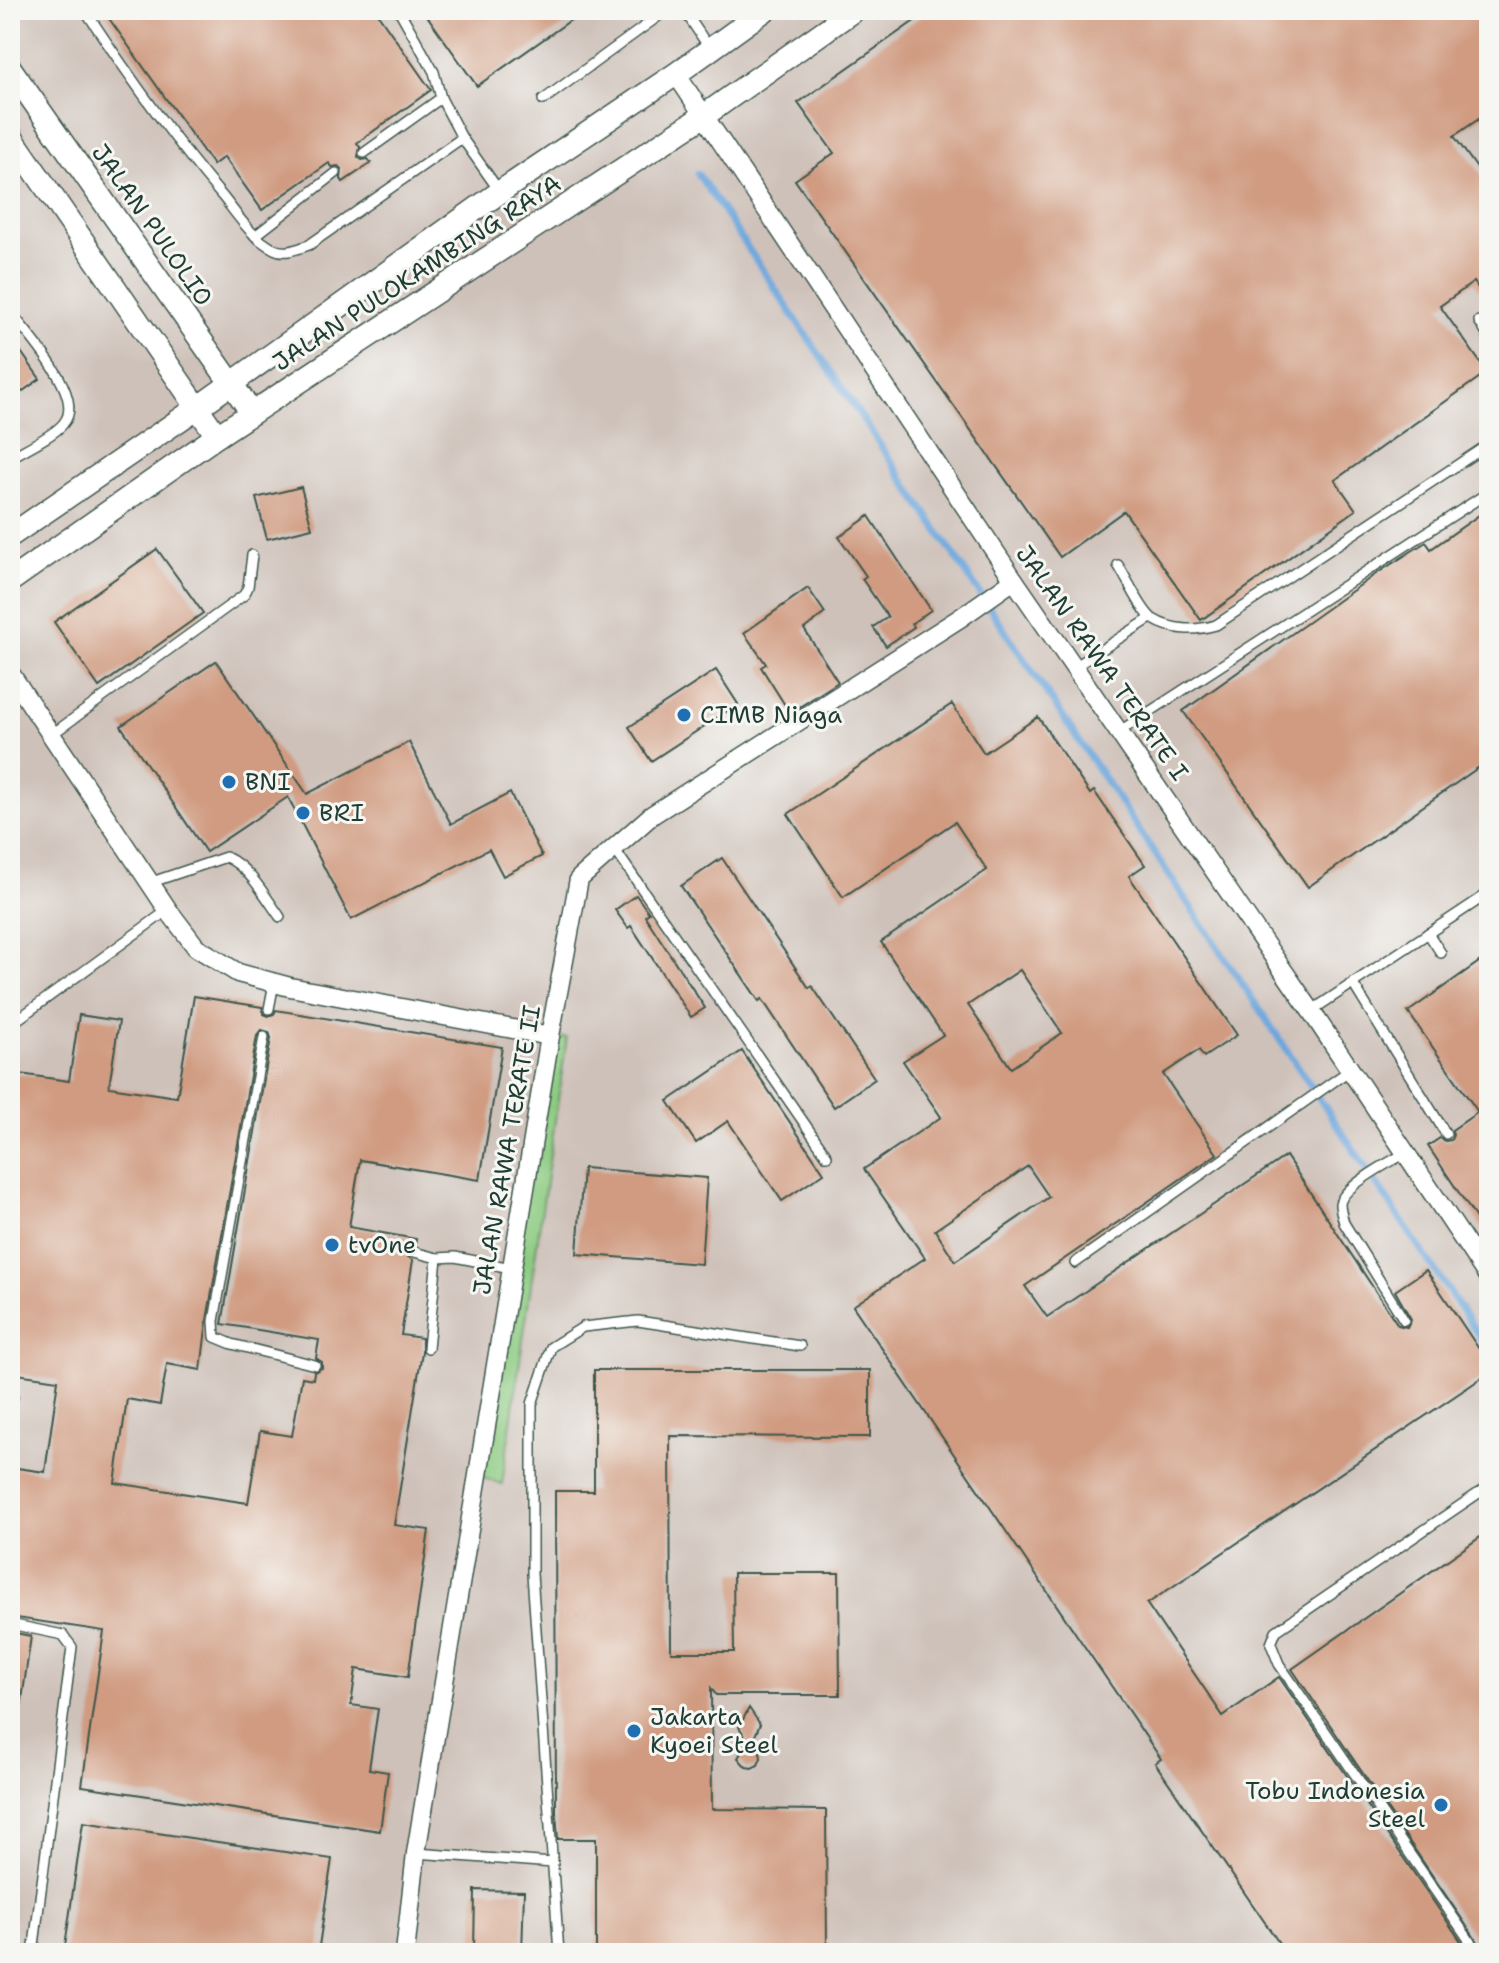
<svg xmlns="http://www.w3.org/2000/svg" width="1499" height="1963" viewBox="0 0 1499 1963" font-family="'Shantell Sans',sans-serif">
<style>
.industrial{fill:#cec1b9}
.green{fill:#8bca80;stroke:#55845a;stroke-width:2}
.lines{fill:none;stroke-linecap:round;stroke-linejoin:round}
.stream{stroke:#6ca6dc;stroke-width:7}
.building{fill:#d09b81;fill-rule:evenodd}
.service-casing{stroke:#3e564c;stroke-width:12}
.minor-casing{stroke:#3e564c;stroke-width:21}
.tertiary-casing{stroke:#3e564c;stroke-width:25}
.service{stroke:#fff;stroke-width:9}
.minor{stroke:#fff;stroke-width:18}
.tertiary{stroke:#fff;stroke-width:22}
.poi-dot{fill:#1f6fb2;stroke:#f6f6f2;stroke-width:3}
.labels{text-anchor:middle;stroke-width:6;stroke-linejoin:round;paint-order:stroke}
.street-label{font-size:24px;fill:#1f3d34;stroke:#f6f6f2}
.poi-label{font-size:24px;fill:#1f3d34;stroke:#f6f6f2;text-anchor:start}
</style>
<rect width="100%" height="100%" fill="#f6f6f2"/>
<filter id="ink" filterUnits="userSpaceOnUse"><feTurbulence type="fractalNoise" baseFrequency=".0125" numOctaves="2"/><feDisplacementMap in="SourceGraphic" scale="16" xChannelSelector="R" yChannelSelector="G"/><feConvolveMatrix kernelMatrix="1 2 1 2 8 2 1 2 1" color-interpolation-filters="sRGB"/></filter>
<filter id="wash" filterUnits="userSpaceOnUse"><feTurbulence type="fractalNoise" baseFrequency=".006" numOctaves="4" result="noise"/><feDisplacementMap in="SourceGraphic" scale="32" xChannelSelector="R" yChannelSelector="G"/><feGaussianBlur stdDeviation="1.8" result="paint"/><feColorMatrix in="noise" values="0 0 0 0 0 0 0 0 0 0 0 0 0 0 0 0 0 1.4 0 .05"/><feComposite in="paint" operator="in"/></filter>
<g filter="url(#wash)">
<rect width="100%" height="100%" fill="#f1e7d1"/>
<!-- industrial -->
<rect class="industrial" x="10" y="10" width="1479" height="1943"/>
<!-- green -->
<polygon class="green" points="550,1036 567,1038 502,1484 477,1476"/>
<g class="lines">
<!-- stream -->
<polyline class="stream" points="698,174 1489,1351"/>
</g>
<g id="blocks">
<!-- building -->
<g class="building">
<polygon points="103,10 375,10 431,90 357,143 360,147 358,157 362,160 368,159 371,163 343,182 341,179 342,169 338,166 332,167 329,163 262,210 224,157 213,165"/>
<polygon points="423,10 585,10 477,86"/>
<polygon points="930,10 1489,10 1489,112 1454,136 1489,185 1489,304 1474,282 1440,306 1487,372 1335,480 1356,510 1201,620 1124,511 1060,557 795,180 834,153 798,103"/>
<polygon points="10,336 40,379 10,400"/>
<polygon points="301,487 312,528 267,539 256,498"/>
<polygon points="1489,508 1489,760 1308,887 1183,711 1376,574 1426,542 1431,549"/>
<polygon points="869,516 931,610 912,623 914,627 886,646 873,627 888,617 862,579 866,576 839,537"/>
<polygon points="157,549 203,613 99,687 54,622"/>
<polygon points="808,588 825,613 804,629 838,682 790,713 761,667 766,664 744,633"/>
<polygon points="216,661 307,794 409,742 451,824 510,793 542,856 503,876 489,849 351,920 288,797 206,852 121,726"/>
<polygon points="716,670 738,704 651,761 629,727"/>
<path d="M952 704 984 753 1038 717 1090 794 1094 791 1145 865 1129 876 1237 1035 1204 1057 1199 1050 1163 1074 1217 1154 1025 1286 1047 1317 1286 1156 1398 1325 1407 1327 1411 1319 1395 1291 1426 1270 1489 1364V1373L1147 1604 1223 1716 1279 1677 1469 1953H1286L1155 1763 1161 1759 853 1306 925 1258 864 1169 941 1117 903 1061 943 1035 881 942 987 870 955 822 843 897 788 814ZM1020 970 1062 1033 1011 1068 968 1005ZM1028 1166 1049 1197 955 1261 935 1230Z"/>
<polygon points="722,858 809,988 812,986 875,1079 834,1107 762,999 759,1001 681,886"/>
<polygon points="636,895 649,913 645,916 705,1008 691,1017 631,926 628,928 615,910"/>
<polygon points="1489,955 1489,1238 1428,1146 1440,1138 1445,1141 1451,1140 1453,1135 1452,1130 1478,1112 1408,1012"/>
<path d="M194 996 262 1007 264 1014 268 1016 274 1014 276 1010 502 1047 480 1180 360 1160 349 1227 416 1239 415 1245 409 1246 407 1251 408 1257 413 1260 401 1335 422 1338V1352L394 1525 429 1530 408 1677 356 1669 351 1705 378 1709 369 1769 388 1772 380 1831 82 1786 104 1631 10 1617V1467L45 1472 58 1380 10 1373V1085L14 1073 69 1081 79 1015 119 1021 109 1087 177 1097ZM262 1030 269 1032 271 1038 222 1324 319 1340 316 1358 322 1362V1368L314 1372 313 1379 302 1377 292 1436 260 1431 248 1503 115 1483 127 1399 160 1405 167 1364 201 1370 207 1320 257 1036Z"/>
<polygon points="742,1051 824,1173 782,1201 728,1121 696,1143 668,1101"/>
<polygon points="583,1168 707,1178 701,1264 577,1254"/>
<polygon points="594,1370 870,1370 870,1437 670,1436 671,1652 734,1652 733,1573 839,1573 840,1695 716,1695 711,1688 712,1809 826,1810 827,1953 596,1953 596,1839 558,1839 556,1812 555,1491 594,1491"/>
<polygon points="1489,1531 1489,1953 1485,1953 1292,1669"/>
<polygon points="10,1632 31,1636 21,1707 10,1707"/>
<polygon points="749,1708 760,1724 752,1743 760,1752 761,1758 758,1765 752,1768 746,1767 738,1758 748,1741 739,1727"/>
<polygon points="83,1822 332,1859 318,1953 64,1953"/>
<polygon points="475,1890 524,1891 522,1953 474,1953"/>
</g>
</g>
</g>
<g filter="url(#ink)">
<use href="#blocks" fill-opacity="0" stroke="#3e564c" stroke-width="2"/>
<g class="lines">
<!-- service casing -->
<g class="service-casing">
<g id="service">
<path d="M85 10C128 75 172 138 223 197 238 216 252 238 274 249 285 255 299 248 309 245L462 138 500 192"/>
<polyline points="399,10 434,72 441,98"/>
<polyline points="684,10 710,49"/>
<polyline points="543,100 667,10"/>
<polyline points="1489,140 1483,149 1489,164"/>
<polyline points="364,153 441,98 462,138"/>
<polyline points="255,236 336,173"/>
<path d="M10 311C26 333 88 397 63 424 53 436 25 449 10 458"/>
<polyline points="1479,321 1489,338"/>
<path d="M1118 565C1126 577 1142 612 1153 619 1172 631 1196 631 1216 625L1489 444"/>
<polyline points="1076,666 1151,618"/>
<polyline points="1120,731 1489,492"/>
<polyline points="51,735 244,595 248,587 252,555"/>
<polyline points="613,847 827,1156"/>
<path d="M149 883 226 857C250 868 265 896 280 917"/>
<polyline points="1428,933 1441,953"/>
<polyline points="1353,984 1446,1134"/>
<polyline points="269,1009 274,983"/>
<polyline points="1311,1011 1489,893"/>
<polyline points="10,1025 168,910"/>
<polyline points="264,1037 214,1321 215,1337 232,1344 315,1365"/>
<polyline points="414,1252 437,1258 455,1257 511,1268"/>
<polyline points="1075,1263 1350,1070"/>
<path d="M1404 1320 1344 1223C1343 1218 1340 1210 1340 1204 1342 1187 1391 1161 1406 1153"/>
<polyline points="428,1348 437,1258"/>
<polyline points="10,1396 13,1397"/>
<polyline points="10,1624 63,1635 72,1647 33,1953"/>
<polyline points="416,1853 553,1863"/>
<polyline points="559,1953 532,1574 532,1404 551,1347 583,1327 638,1321 800,1346"/>
<polyline points="1478,1953 1279,1664 1271,1644 1276,1631 1489,1486"/>
</g>
</g>
<!-- minor casing -->
<g class="minor-casing">
<g id="minor">
<polyline points="676,74 1014,580 1311,1011 1489,1278"/>
<polyline points="10,673 168,910 196,947 238,973 290,987 550,1036"/>
<polyline points="405,1953 416,1853 550,1036 579,879 652,815 960,618 1014,580"/>
</g>
</g>
<!-- tertiary casing -->
<g class="tertiary-casing">
<g id="tertiary">
<polyline points="10,68 252,413"/>
<polyline points="10,135 217,436"/>
<polyline points="10,536 197,408 500,192 676,74 765,10"/>
<polyline points="10,581 217,436 705,115 854,10"/>
</g>
</g>
<!-- service -->
<use href="#service" class="service"/>
<!-- minor -->
<use href="#minor" class="minor"/>
<!-- tertiary -->
<use href="#tertiary" class="tertiary"/>
</g>
</g>
<!-- markers -->
<g class="poi-dot">
<circle cx="684" cy="715" r="8"/>
<circle cx="229" cy="782" r="8"/>
<circle cx="303" cy="813" r="8"/>
<circle cx="332" cy="1245" r="8"/>
<circle cx="634" cy="1731" r="8"/>
<circle cx="1441" cy="1805" r="8"/>
</g>
<g class="labels">
<!-- street labels -->
<g class="street-label">
<text transform="translate(152 225) rotate(55)" y="8">JALAN PULOLIO</text>
<text transform="translate(417 273) rotate(-33)" y="8">JALAN PULOKAMBING RAYA</text>
<text transform="translate(1102 663) rotate(55)" y="8">JALAN RAWA TERATE I</text>
<text transform="translate(507 1150) rotate(-80)" y="8">JALAN RAWA TERATE II</text>
</g>
<!-- poi labels -->
<g class="poi-label">
<text x="700" y="723">CIMB Niaga</text>
<text x="245" y="790">BNI</text>
<text x="319" y="821">BRI</text>
<text x="348" y="1253">tvOne</text>
<text x="650" y="1725">Jakarta<tspan x="650" dy="28">Kyoei Steel</tspan></text>
<text x="1425" y="1799" text-anchor="end">Tobu Indonesia<tspan x="1425" dy="28">Steel</tspan></text>
</g>
</g>
<!-- margin -->
<rect width="1499" height="1963" fill="none" stroke="#f6f6f2" stroke-width="40"/>
</svg>
